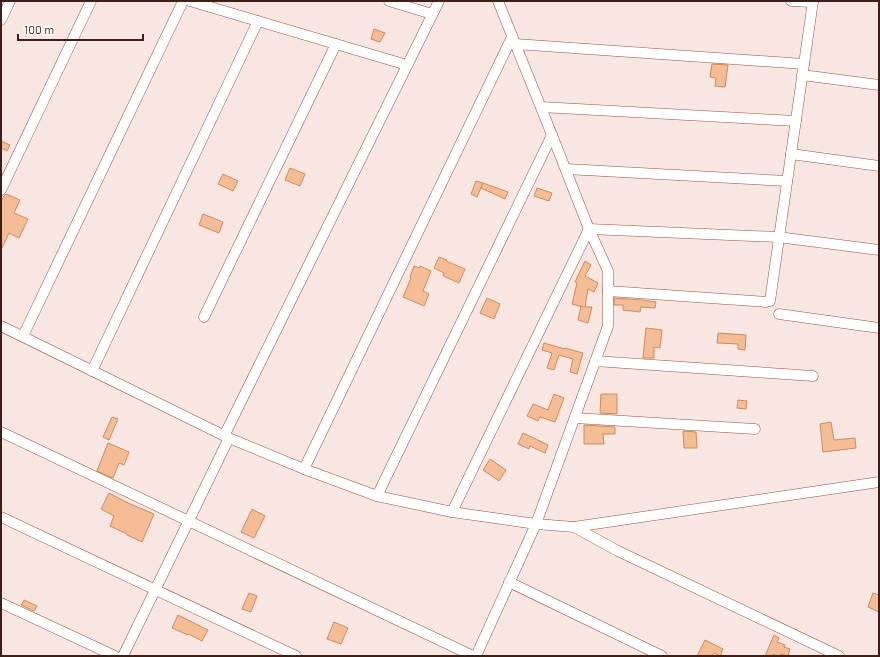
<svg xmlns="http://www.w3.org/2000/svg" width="880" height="657" viewBox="0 0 880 657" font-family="Barlow,sans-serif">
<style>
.building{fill:#f5bd96;stroke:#cc8b5d}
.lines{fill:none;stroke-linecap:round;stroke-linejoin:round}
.street-casing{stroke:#99523e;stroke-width:11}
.street{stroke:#fff;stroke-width:10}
</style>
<rect width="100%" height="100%" fill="#f7e6e1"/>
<!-- building -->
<g class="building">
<polygon points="374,29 385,33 380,42 371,39"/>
<polygon points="712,64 728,65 725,87 715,86 716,78 710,77"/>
<polygon points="1,141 10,145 7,151 1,148"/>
<polygon points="290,168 305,174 300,186 285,180"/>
<polygon points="223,174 238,181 233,191 218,184"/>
<polygon points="476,181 483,183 477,197 471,194"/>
<polygon points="483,183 508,192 505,199 481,188"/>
<polygon points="537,188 552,193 549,201 534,196"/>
<polygon points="6,194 20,200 14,213 28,219 19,238 9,233 1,250 1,201 4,196"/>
<polygon points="203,214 223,222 219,233 199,225"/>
<polygon points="439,257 447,260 446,261 465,269 459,283 443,276 444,273 434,268"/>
<polygon points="585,261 591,265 585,276 598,283 594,292 588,289 585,307 592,307 588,323 578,320 581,306 583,307 572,304 577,283 575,282"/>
<polygon points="414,266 419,268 420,266 431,271 423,291 429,294 424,306 403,297 411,278 410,277"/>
<polygon points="487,298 500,304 494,319 480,313"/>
<polygon points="614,298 642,300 656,302 655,308 641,307 640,312 623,310 623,305 614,305"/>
<polygon points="646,328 662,330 660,348 654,347 654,358 643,358"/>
<polygon points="718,333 746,335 745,350 738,349 738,344 717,343"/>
<polygon points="544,343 565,349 565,348 583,353 577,374 570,372 573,359 559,355 554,370 547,368 552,353 542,350"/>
<polygon points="554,394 564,398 555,422 540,417 538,421 527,416 533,404 548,410"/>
<polygon points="601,394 617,394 617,414 600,413"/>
<polygon points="738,400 747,401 746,409 737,408"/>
<polygon points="112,417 118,419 109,440 103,437"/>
<polygon points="831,422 834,440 855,438 856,448 823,452 820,424"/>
<polygon points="584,425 615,427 615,434 603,434 604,444 584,444"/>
<polygon points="683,431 696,432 697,448 684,448"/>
<polygon points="523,433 548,445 545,453 530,446 529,449 518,444"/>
<polygon points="108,443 129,452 124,465 119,463 113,478 97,471"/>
<polygon points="490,459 506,470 499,481 483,470"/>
<polygon points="109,493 128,503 154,514 142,542 127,535 127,534 110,526 114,516 101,509"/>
<polygon points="252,509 265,516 254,538 241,532"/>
<polygon points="249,593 257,596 251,612 242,609"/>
<polygon points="873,593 879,595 879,612 868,607"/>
<polygon points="24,600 37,606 34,611 21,605"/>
<polygon points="178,615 208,630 202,641 189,634 188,635 172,628"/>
<polygon points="334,622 348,628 341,644 327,639"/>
<polygon points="774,635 779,638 777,642 785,645 784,647 790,649 788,656 781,654 780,656 777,656 773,654 772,656 765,656"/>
<polygon points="705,640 723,649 720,656 714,653 712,656 697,656"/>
</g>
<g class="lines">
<!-- street casing -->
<g class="street-casing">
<g id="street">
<polyline points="190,1 407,65"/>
<polyline points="389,1 432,14"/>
<polyline points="791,1 813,2"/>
<polyline points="1,20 10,1"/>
<polyline points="515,44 804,64"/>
<polyline points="802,75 879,85"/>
<polyline points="541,107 796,121"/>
<polyline points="791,154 879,166"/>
<polyline points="566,169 787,181"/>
<polyline points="1,190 91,1"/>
<polyline points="608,291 766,302 770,301 813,1"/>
<polyline points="779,314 879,328"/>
<polyline points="204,317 336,44"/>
<polyline points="1,326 229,438 304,469 377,496 452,512 536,524 574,527 879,482"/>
<polyline points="23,336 183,1"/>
<polyline points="595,361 813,376"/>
<polyline points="92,371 258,21"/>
<polyline points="575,418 755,429"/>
<polyline points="1,432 473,656"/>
<polyline points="224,436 439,1"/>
<polyline points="304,469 512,37"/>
<polyline points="377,496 552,135"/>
<polyline points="452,512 589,229 778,237 879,250"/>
<polyline points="1,517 296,656"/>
<polyline points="574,527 618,551 839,656"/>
<polyline points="509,582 662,656"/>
<polyline points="1,603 115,656"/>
<polyline points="123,656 229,438"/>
<polyline points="476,656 536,524 608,326 608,271 589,229 552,135 498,1"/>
</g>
</g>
<!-- street -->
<use href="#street" class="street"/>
</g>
<!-- border -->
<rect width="880" height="657" fill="none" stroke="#3e1f17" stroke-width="4"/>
<!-- scale -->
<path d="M18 34v6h125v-6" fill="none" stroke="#3e1f17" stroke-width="2"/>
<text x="24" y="34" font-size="12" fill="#3e1f17" stroke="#ffffff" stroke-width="3" paint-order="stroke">100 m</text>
</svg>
